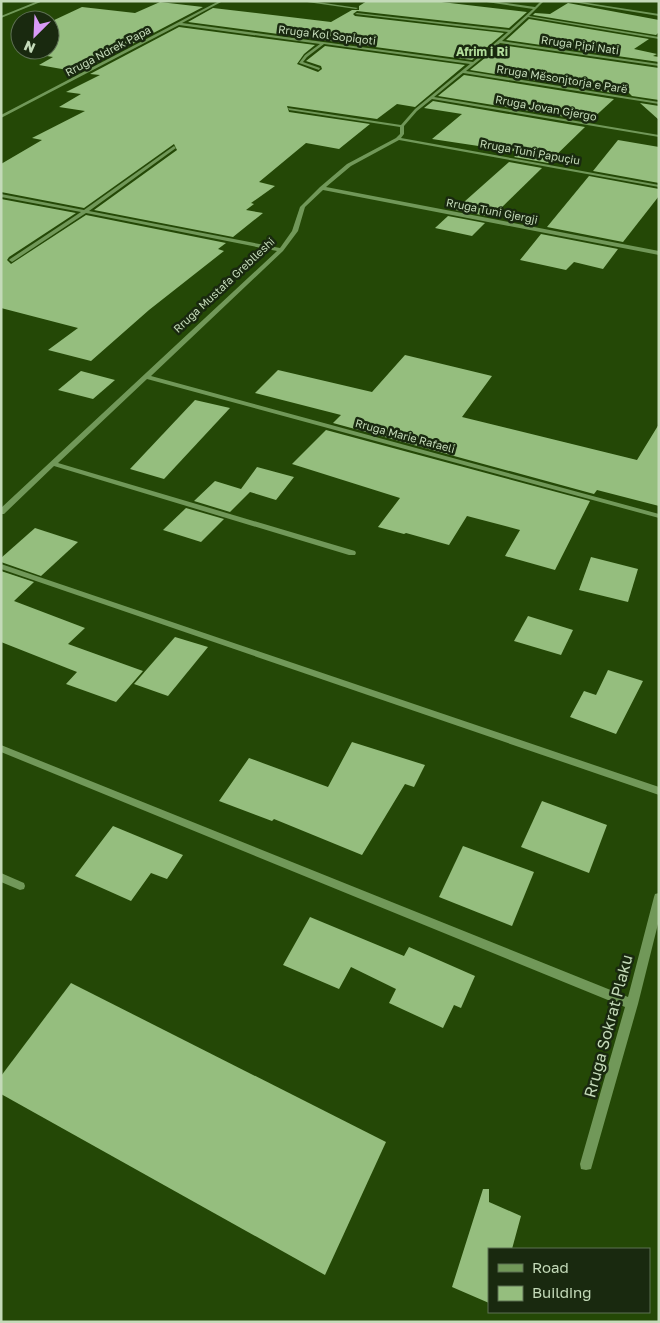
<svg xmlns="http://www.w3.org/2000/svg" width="660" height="1323" viewBox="0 0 660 1323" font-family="'Golos Text',sans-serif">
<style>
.building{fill:#95be7e}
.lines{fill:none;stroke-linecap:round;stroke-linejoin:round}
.minor{fill:#719859;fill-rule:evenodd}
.labels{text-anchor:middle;stroke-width:5;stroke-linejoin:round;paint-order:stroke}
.far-street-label{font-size:11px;fill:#c4dab9;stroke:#19290f}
.far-neighbourhood-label{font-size:12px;font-weight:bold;fill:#b0db99;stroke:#19290f}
.near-street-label{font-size:16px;fill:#c4dab9;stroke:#19290f}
</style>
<rect width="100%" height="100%" fill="#244806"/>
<!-- building -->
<g class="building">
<polygon points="367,1 433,1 527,12 509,28 357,11 353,14 355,16 504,33 472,60 188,22 213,8 331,22 352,10 359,10 359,6"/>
<polygon points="160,2 203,7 79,72 39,65 53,57 17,51 50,50 50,22 82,7 135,13"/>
<polygon points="568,3 659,20 659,32 656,35 533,15 535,13 550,14"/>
<polygon points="529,19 649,39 634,49 657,54 653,56 659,57 659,62 506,40"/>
<polygon points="179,27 315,45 304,54 297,64 318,72 322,69 321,66 306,61 325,46 465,65 415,107 397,104 377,119 287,106 289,112 370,124 339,149 306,143 259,182 275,186 251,203 254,204 246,210 263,213 233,237 94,210 177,150 174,144 84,208 1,192 1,164 42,140 32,138 85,111 59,107 81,94 66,92 100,75 90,74"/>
<polygon points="501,45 659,68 659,100 632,96 624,88 619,94 470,70"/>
<polygon points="464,75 614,99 590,121 438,96"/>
<polygon points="433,101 585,127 548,163 514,157 519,152 432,139 462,114 424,108"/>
<polygon points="640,103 659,106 659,120"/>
<polygon points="618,140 659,147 659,183 593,171"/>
<polygon points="509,162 542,168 492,217 455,210"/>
<polygon points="589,176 659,189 659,196 623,242 547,227"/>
<polygon points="1,199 76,213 9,257 7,260 11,264 86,215 226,243 218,249 224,251 149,310 91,361 48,350 78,328 1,308"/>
<polygon points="448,216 485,223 472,236 435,228"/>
<polygon points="541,234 618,249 603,269 574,262 566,270 520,260"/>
<polygon points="405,355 492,376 462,417 637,460 659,424 659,506 597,490 594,494 333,423 341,415 255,393 278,370 372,392"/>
<polygon points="81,371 115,380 93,399 58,390"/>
<polygon points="195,400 230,408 164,479 130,469"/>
<polygon points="326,430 590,501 555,570 505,556 520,530 467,516 449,545 406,533 404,534 378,527 400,498 292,464"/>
<polygon points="257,467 294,477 276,500 250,492 230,512 194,501 215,481 241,489"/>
<polygon points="186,508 224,519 201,542 163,530"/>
<polygon points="35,528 78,542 41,576 1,562 1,558"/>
<polygon points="591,557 638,569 628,602 579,590"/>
<polygon points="1,571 34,582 14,601 85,628 68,644 143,671 116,702 66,684 77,672 1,642"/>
<polygon points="528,616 573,630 561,655 514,641"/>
<polygon points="175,637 208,647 168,696 134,684"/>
<polygon points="608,670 643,681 616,734 570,717 584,691 596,695"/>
<polygon points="352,742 425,765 414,787 405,784 362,855 274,819 272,821 219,801 249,758 328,787"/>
<polygon points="542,801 607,825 589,873 521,847"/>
<polygon points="113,826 183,855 167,879 151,873 131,901 75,876"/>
<polygon points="463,846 534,872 512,926 439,897"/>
<polygon points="310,917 404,956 409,947 475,976 461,1008 454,1005 443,1028 389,1003 396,989 351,967 339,989 283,965"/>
<polygon points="71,983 386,1142 325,1275 1,1094 1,1076"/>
<polygon points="483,1189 489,1189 489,1202 521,1216 512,1249 489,1249 489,1303 452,1287"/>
</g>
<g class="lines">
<!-- minor -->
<g class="minor">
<polygon points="38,1 43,1 1,18 1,16"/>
<polygon points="219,1 223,1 182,23 473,62 508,32 355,14 357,13 510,30 533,9 480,1 491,1 535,7 541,1 544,1 529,16 659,37 659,39 528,17 502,41 659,64 659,66 500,43 466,71 659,102 659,104 463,73 434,97 659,135 659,137 432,99 417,111 404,126 404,134 401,138 659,185 659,187 399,140 351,166 326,187 659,251 659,255 323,190 305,207 298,231 283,251 151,376 659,514 659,518 147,379 58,463 355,551 356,553 355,555 349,555 54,466 4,514 1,514 1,508 277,251 86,213 12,262 9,260 10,259 81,212 1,197 1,194 84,210 174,146 176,148 89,211 280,248 292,231 300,207 320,187 347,164 396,138 400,134 400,127 289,110 288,108 401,125 415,109 470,64 324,44 307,57 303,62 320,68 319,70 299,63 305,55 320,44 179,25 1,118 1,115"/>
<polygon points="300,1 311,1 358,8 356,9"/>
<polygon points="566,1 575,1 659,14 659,16"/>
<polygon points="1,564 659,787 659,795 1,569"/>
<polygon points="1,745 628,997 654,897 655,894 659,893 659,920 638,1004 591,1169 586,1170 581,1169 580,1164 625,1007 1,752"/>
<polygon points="1,873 24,883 25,886 24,889 20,890 1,882"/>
</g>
</g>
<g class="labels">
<!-- far-street labels -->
<g class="far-street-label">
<text transform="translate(327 35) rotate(7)" y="4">Rruga Kol Sopiqoti</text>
<text transform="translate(580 45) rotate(8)" y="4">Rruga Pipi Nati</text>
<text transform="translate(108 51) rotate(-28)" y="4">Rruga Ndrek Papa</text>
<text transform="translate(562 79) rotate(9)" y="4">Rruga Mësonjtorja e Parë</text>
<text transform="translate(546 108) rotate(10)" y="4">Rruga Jovan Gjergo</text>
<text transform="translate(530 152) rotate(10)" y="4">Rruga Tuni Papuçiu</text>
<text transform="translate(492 211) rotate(11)" y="4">Rruga Tuni Gjergji</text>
<text transform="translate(224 285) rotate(-43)" y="4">Rruga Mustafa Greblleshi</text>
<text transform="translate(405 436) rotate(15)" y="4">Rruga Marie Rafaeli</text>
</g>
<!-- far-neighbourhood labels -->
<g class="far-neighbourhood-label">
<text x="482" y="56">Afrim i Ri</text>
</g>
<!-- near-street labels -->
<g class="near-street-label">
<text transform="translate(608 1026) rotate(-75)" y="6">Rruga Sokrat Plaku</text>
</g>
</g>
<!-- border -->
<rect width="660" height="1323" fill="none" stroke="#c4dab9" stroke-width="5"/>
<!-- legend -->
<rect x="488" y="1248" width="162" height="65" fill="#19290f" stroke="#5d7053"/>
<rect x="498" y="1264" width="25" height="8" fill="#719859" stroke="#5d7053"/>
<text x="532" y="1273" font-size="15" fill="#c4dab9">Road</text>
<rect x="498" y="1286" width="25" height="15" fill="#95be7e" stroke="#5d7053"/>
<text x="532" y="1298" font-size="15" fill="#c4dab9">Building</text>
<!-- north arrow -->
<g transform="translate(35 35) rotate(204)"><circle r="24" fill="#19290f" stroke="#5d7053"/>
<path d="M0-4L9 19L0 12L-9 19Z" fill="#d99af7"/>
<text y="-8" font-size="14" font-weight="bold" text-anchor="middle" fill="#c4dab9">N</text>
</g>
</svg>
